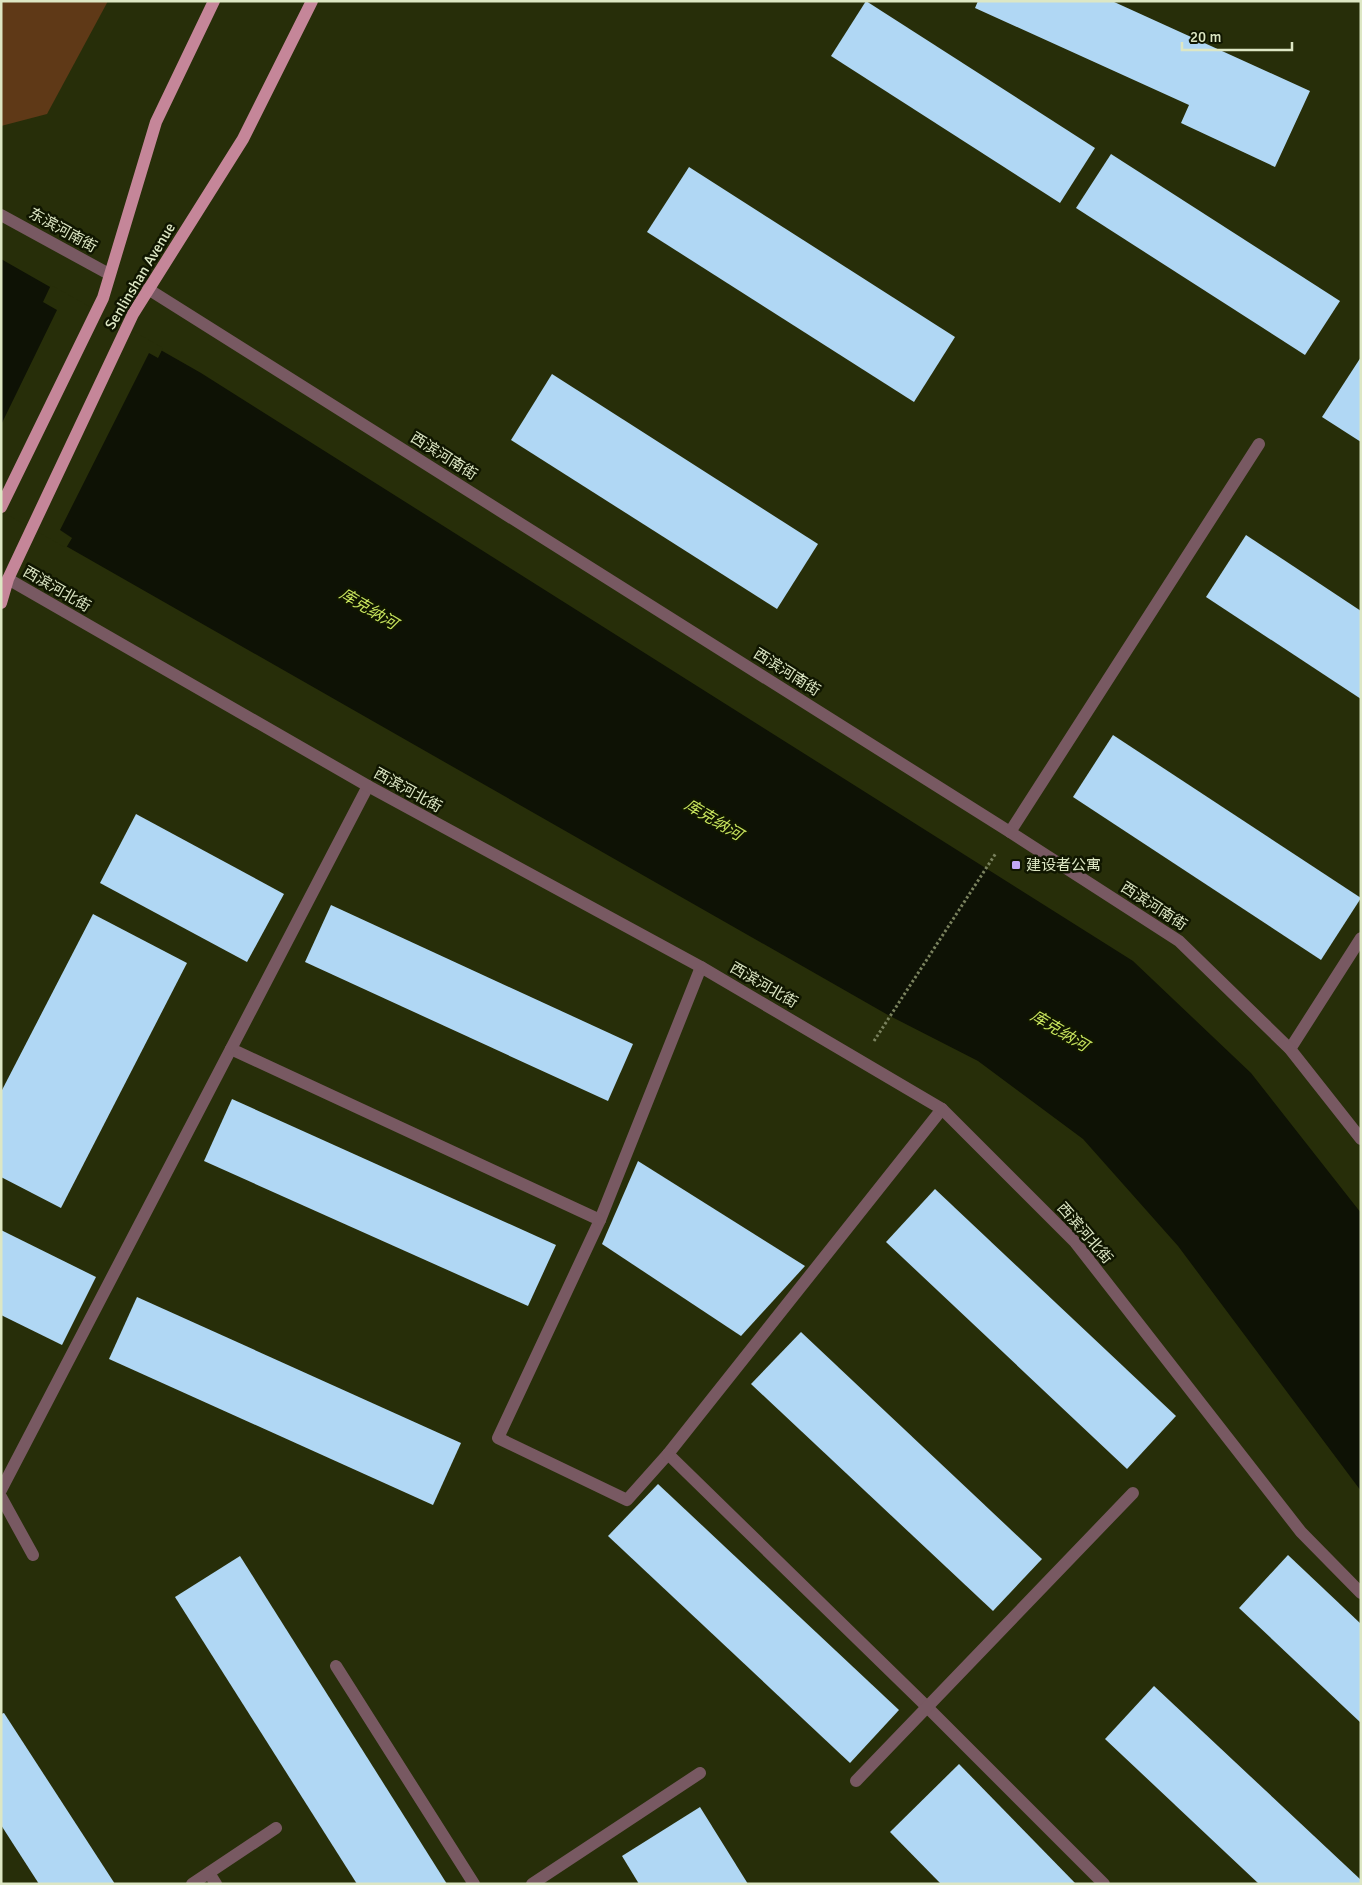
<svg xmlns="http://www.w3.org/2000/svg" width="1362" height="1885" viewBox="0 0 1362 1885" font-family="Signika,'Noto Sans SC',sans-serif">
<style>
.green{fill:#5f3917}
.water{fill:#0e1205}
.pier{fill:#272e09}
.building{fill:#b0d7f4}
.lines{fill:none;stroke-linecap:round;stroke-linejoin:round}
.path{stroke:#7a825e;stroke-width:3;stroke-dasharray:2.5 2.5;stroke-linecap:butt}
.lane{stroke:#785962;stroke-width:12}
.street{stroke:#785962;stroke-width:12}
.primary{stroke:#c58699;stroke-width:12}
.poi-dot{fill:#c2a8f3;stroke:#101600;stroke-width:2}
.labels{text-anchor:middle;stroke-width:5;stroke-linejoin:round;paint-order:stroke}
.street-label{font-size:15px;fill:#dde7c4;stroke:#101600}
.poi-label{font-size:15px;fill:#dde7c4;stroke:#101600;text-anchor:start}
.water-label{font-size:16px;font-style:italic;fill:#c8e45d;stroke:#101600}
</style>
<rect width="100%" height="100%" fill="#272e09"/>
<!-- green -->
<polygon class="green" points="1,1 108,1 47,114 1,126"/>
<!-- water -->
<polygon class="water" points="1,259 201,373 1133,961 1251,1073 1361,1213 1361,1491 1178,1246 1083,1139 978,1061 888,1015 1,509"/>
<!-- pier -->
<polygon class="pier" points="51,285 163,348 158,358 149,353 60,530 72,538 66,548 1,511 1,425 57,310 43,302"/>
<!-- building -->
<g class="building">
<polygon points="866,1 1095,148 1060,203 831,56"/>
<polygon points="978,1 1112,1 1310,91 1275,167 1181,123 1189,105 975,8"/>
<polygon points="1111,154 1340,301 1305,355 1076,208"/>
<polygon points="689,167 955,337 914,402 647,232"/>
<polygon points="1361,357 1361,442 1322,417"/>
<polygon points="552,374 818,544 777,609 511,440"/>
<polygon points="1246,535 1361,611 1361,699 1206,597"/>
<polygon points="1113,735 1361,898 1321,960 1073,797"/>
<polygon points="136,814 284,894 247,962 100,883"/>
<polygon points="331,905 633,1044 608,1101 305,962"/>
<polygon points="93,914 187,963 61,1208 1,1177 1,1092"/>
<polygon points="232,1099 556,1245 528,1306 204,1161"/>
<polygon points="638,1161 805,1266 741,1336 602,1244"/>
<polygon points="935,1189 1176,1416 1127,1469 886,1242"/>
<polygon points="1,1230 96,1277 62,1345 1,1315"/>
<polygon points="137,1297 461,1443 433,1505 109,1359"/>
<polygon points="801,1332 1042,1559 993,1611 751,1384"/>
<polygon points="658,1484 899,1710 850,1763 608,1536"/>
<polygon points="1288,1555 1361,1624 1361,1723 1239,1608"/>
<polygon points="240,1556 447,1884 357,1884 175,1597"/>
<polygon points="1154,1686 1361,1880 1361,1884 1259,1884 1105,1739"/>
<polygon points="4,1713 115,1884 39,1884 1,1825 1,1714"/>
<polygon points="959,1764 1076,1884 941,1884 890,1832"/>
<polygon points="700,1807 748,1884 639,1884 622,1856"/>
</g>
<g class="lines">
<!-- path -->
<polyline class="path" points="874,1041 996,853"/>
<!-- lane -->
<g class="lane">
<polyline points="1010,832 1259,444"/>
<polyline points="701,967 600,1220 498,1438 627,1500 668,1454 942,1109"/>
<polyline points="231,1049 600,1220"/>
<polyline points="1290,1049 1361,938"/>
<polyline points="668,1454 920,1700 1104,1884"/>
<polyline points="1,1490 368,786"/>
<polyline points="1,1497 33,1555"/>
<polyline points="336,1666 474,1884"/>
<polyline points="856,1781 1133,1493"/>
<polyline points="209,1873 216,1884"/>
<polyline points="532,1884 700,1773"/>
</g>
<!-- street -->
<g class="street">
<polyline points="1,215 109,274"/>
<polyline points="148,289 1010,832 1179,941 1290,1049 1361,1139"/>
<polyline points="8,579 368,786 701,967 942,1109 1075,1242 1301,1532 1361,1593"/>
<polyline points="192,1884 276,1828"/>
</g>
<!-- primary -->
<g class="primary">
<polyline points="1,507 103,298 156,122 214,1"/>
<polyline points="1,603 8,579 133,314 243,139 312,1"/>
</g>
</g>
<!-- markers -->
<rect class="poi-dot" x="1011" y="860" width="10" height="10" rx="2.5"/>
<g class="labels">
<!-- street labels -->
<g class="street-label">
<text transform="translate(63 230) rotate(29)" y="5">东滨河南街</text>
<text transform="translate(140 276) rotate(-59)" y="5">Senlinshan Avenue</text>
<text transform="translate(444 456) rotate(32)" y="5">西滨河南街</text>
<text transform="translate(57 589) rotate(30)" y="5">西滨河北街</text>
<text transform="translate(787 672) rotate(32)" y="5">西滨河南街</text>
<text transform="translate(408 790) rotate(29)" y="5">西滨河北街</text>
<text transform="translate(1154 906) rotate(33)" y="5">西滨河南街</text>
<text transform="translate(764 985) rotate(30)" y="5">西滨河北街</text>
<text transform="translate(1085 1233) rotate(49)" y="5">西滨河北街</text>
</g>
<!-- poi labels -->
<g class="poi-label">
<text x="1026" y="870">建设者公寓</text>
</g>
<!-- water labels -->
<g class="water-label">
<text transform="translate(369 608) rotate(31)" y="6">库克纳河</text>
<text transform="translate(714 819) rotate(31)" y="6">库克纳河</text>
<text transform="translate(1060 1030) rotate(31)" y="6">库克纳河</text>
</g>
</g>
<!-- border -->
<rect width="1362" height="1885" fill="none" stroke="#dde7c4" stroke-width="5"/>
<!-- scale -->
<path d="M1182 42v8h110v-8" fill="none" stroke="#dde7c4" stroke-width="2.5"/>
<text x="1190" y="42" font-size="15" fill="#dde7c4" stroke="#101600" stroke-width="4" paint-order="stroke">20 m</text>
</svg>
